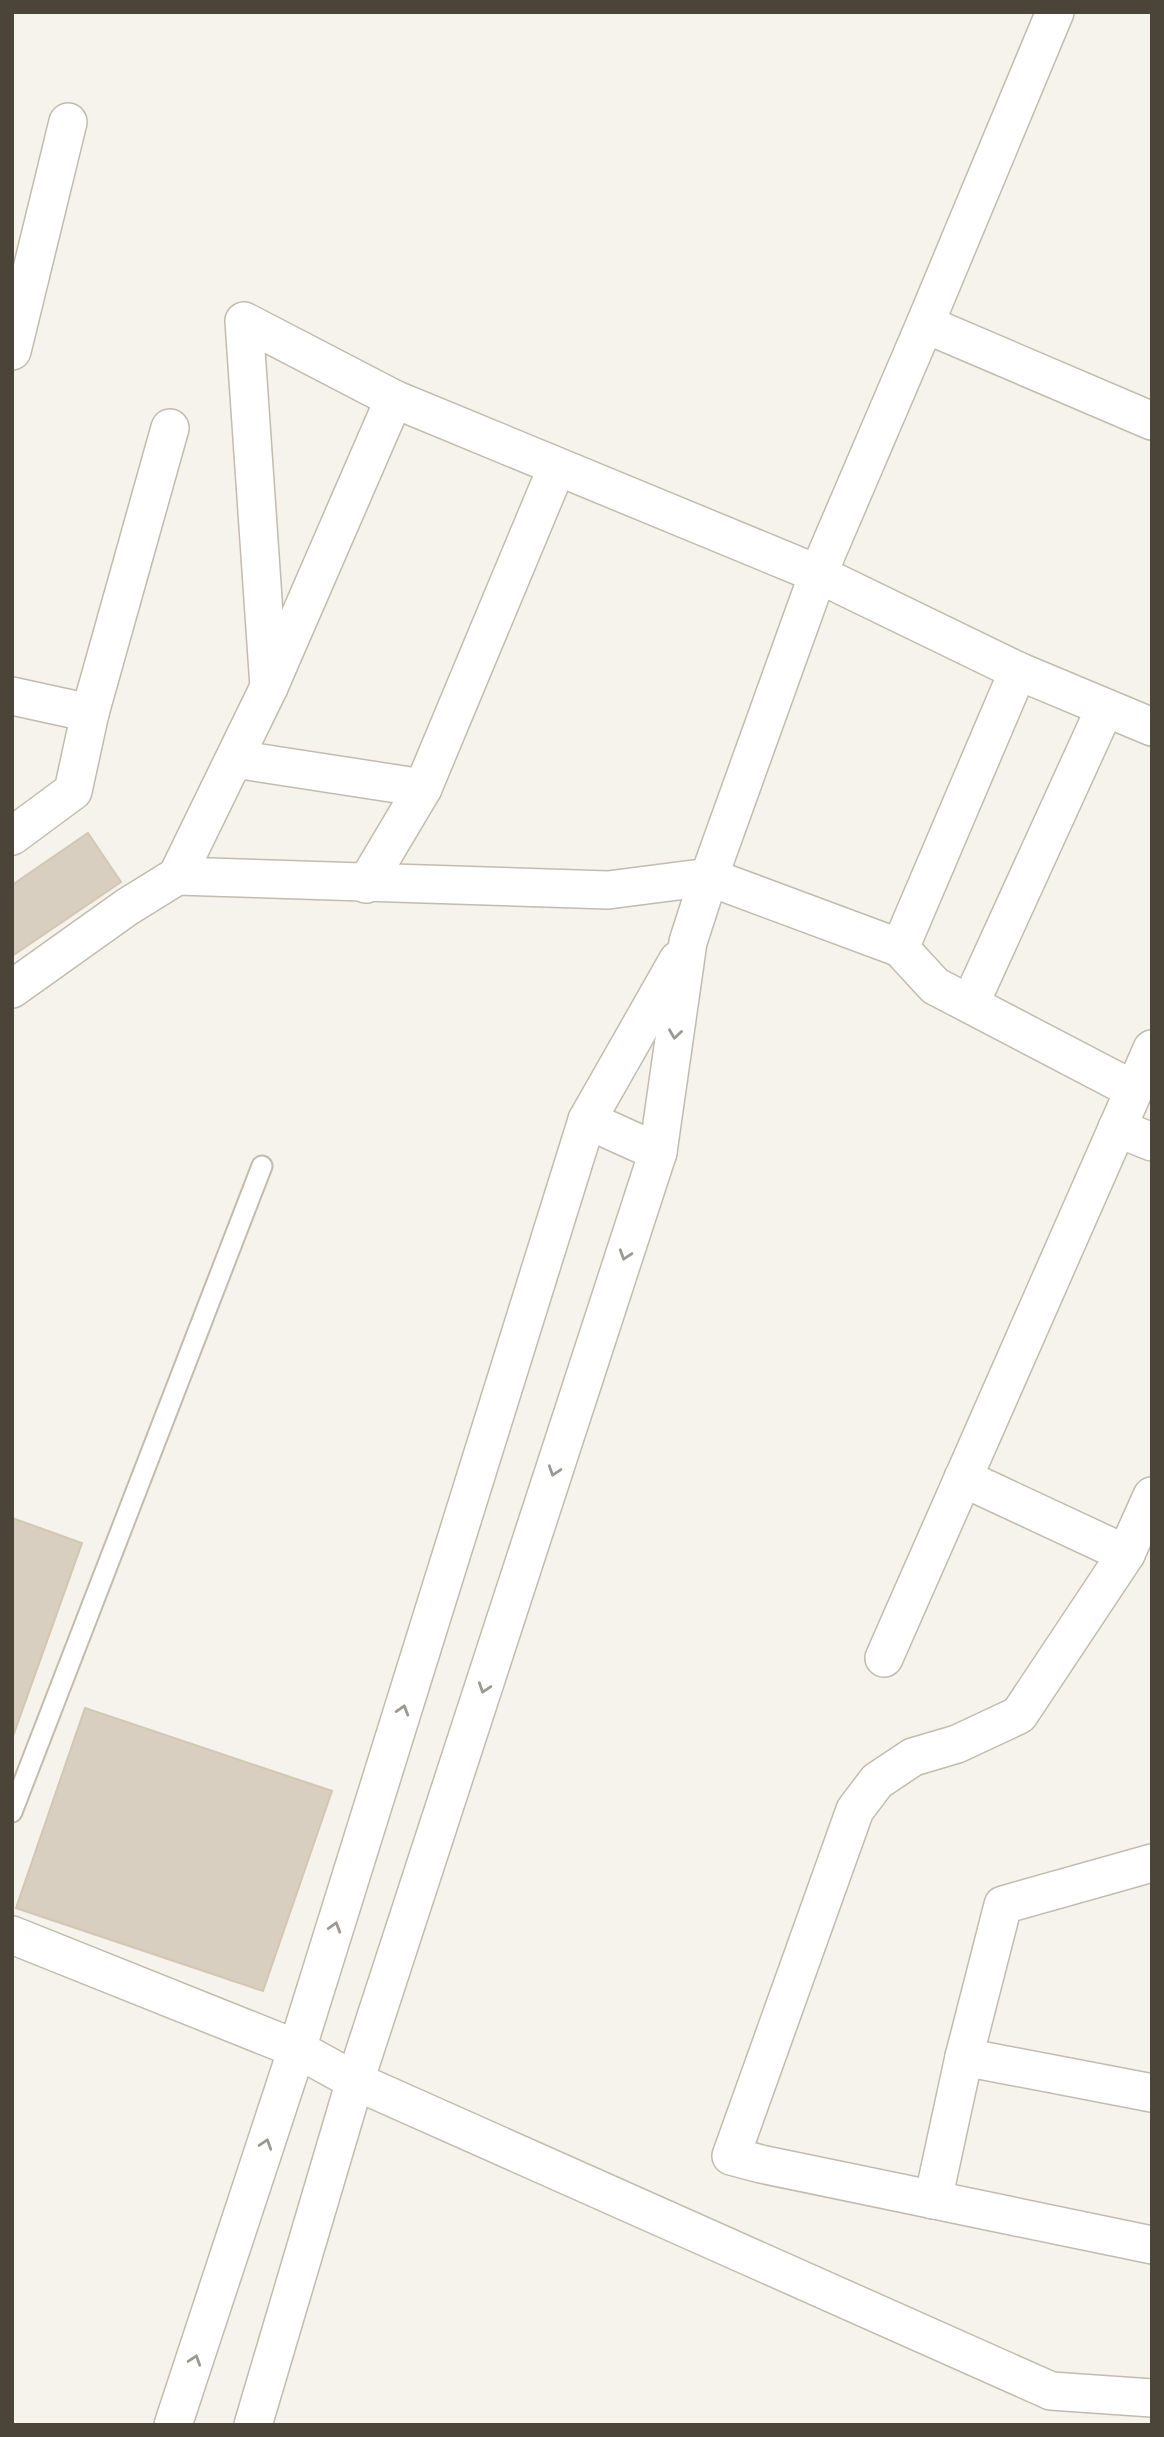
<svg xmlns="http://www.w3.org/2000/svg" width="1164" height="2437" viewBox="0 0 1164 2437" font-family="'Asap Condensed',sans-serif">
<style>
.building{fill:#d8cfc1;stroke:#d3c7b4;stroke-width:2}
.lines{fill:none;stroke-linecap:round;stroke-linejoin:round}
.service-casing{stroke:#c2bbae;stroke-width:23}
.minor-casing{stroke:#c2bbae;stroke-width:40}
.service{stroke:#fff;stroke-width:19}
.minor{stroke:#fff;stroke-width:37}
.oneway{stroke:#9c9892}
</style>
<rect width="100%" height="100%" fill="#f6f3ec"/>
<!-- building -->
<g class="building">
<polygon points="88,833 121,882 12,956 12,885"/>
<polygon points="12,1518 82,1543 12,1739"/>
<polygon points="85,1708 332,1791 263,1991 16,1908"/>
</g>
<g class="lines">
<!-- service casing -->
<g class="service-casing">
<polyline id="service" points="12,1812 262,1166"/>
</g>
<!-- minor casing -->
<g class="minor-casing">
<g id="minor">
<polyline points="925,324 1152,421"/>
<polyline points="12,351 68,122"/>
<polyline points="1018,671 900,948 935,986 1134,1090"/>
<polyline points="269,687 244,321 394,399 818,574 1018,671 1152,727"/>
<polyline points="12,696 90,713 73,791 12,836"/>
<polyline points="90,713 170,428"/>
<polyline points="235,759 423,788"/>
<polyline points="177,876 608,890 709,877 900,948"/>
<polyline points="366,884 423,788 557,467"/>
<polyline points="12,989 127,907 177,876 269,687 394,399"/>
<polyline points="970,1004 1105,708"/>
<polyline points="587,1120 658,1152"/>
<polyline points="1117,1128 1152,1142"/>
<polyline points="963,1478 1126,1554"/>
<polyline points="1152,1496 1126,1554 1019,1715 957,1744 913,1757 877,1781 855,1810 731,2156 761,2164 1152,2245"/>
<polyline points="884,1658 1152,1049"/>
<polyline points="1152,1863 1003,1905 964,2057 1152,2093"/>
<polyline points="12,1935 297,2049 355,2081 1051,2391 1152,2398"/>
<polyline points="933,2200 964,2057"/>
<polyline points="173,2425 297,2049 587,1120 678,960"/>
<polyline points="253,2425 355,2081 658,1152 688,942 709,877 818,574 925,324 1055,12"/>
</g>
</g>
<!-- service -->
<use href="#service" class="service"/>
<!-- minor -->
<use href="#minor" class="minor"/>
</g>
<!-- one-way arrows -->
<defs><path id="oneway-chevron" d="M-2-3.5L2.5 0L-2 3.5" fill="none" stroke-width="1.6" stroke-linecap="round" stroke-linejoin="round" transform="scale(1.75)"/></defs>
<g class="oneway">
<use href="#oneway-chevron" transform="translate(675 1034) rotate(98)"/>
<use href="#oneway-chevron" transform="translate(625 1255) rotate(108)"/>
<use href="#oneway-chevron" transform="translate(554 1471) rotate(108)"/>
<use href="#oneway-chevron" transform="translate(484 1688) rotate(108)"/>
<use href="#oneway-chevron" transform="translate(403 1710) rotate(-73)"/>
<use href="#oneway-chevron" transform="translate(335 1927) rotate(-73)"/>
<use href="#oneway-chevron" transform="translate(266 2144) rotate(-72)"/>
<use href="#oneway-chevron" transform="translate(195 2360) rotate(-72)"/>
</g>
<!-- border -->
<rect width="1164" height="2437" fill="none" stroke="#4b4439" stroke-width="28"/>
</svg>
